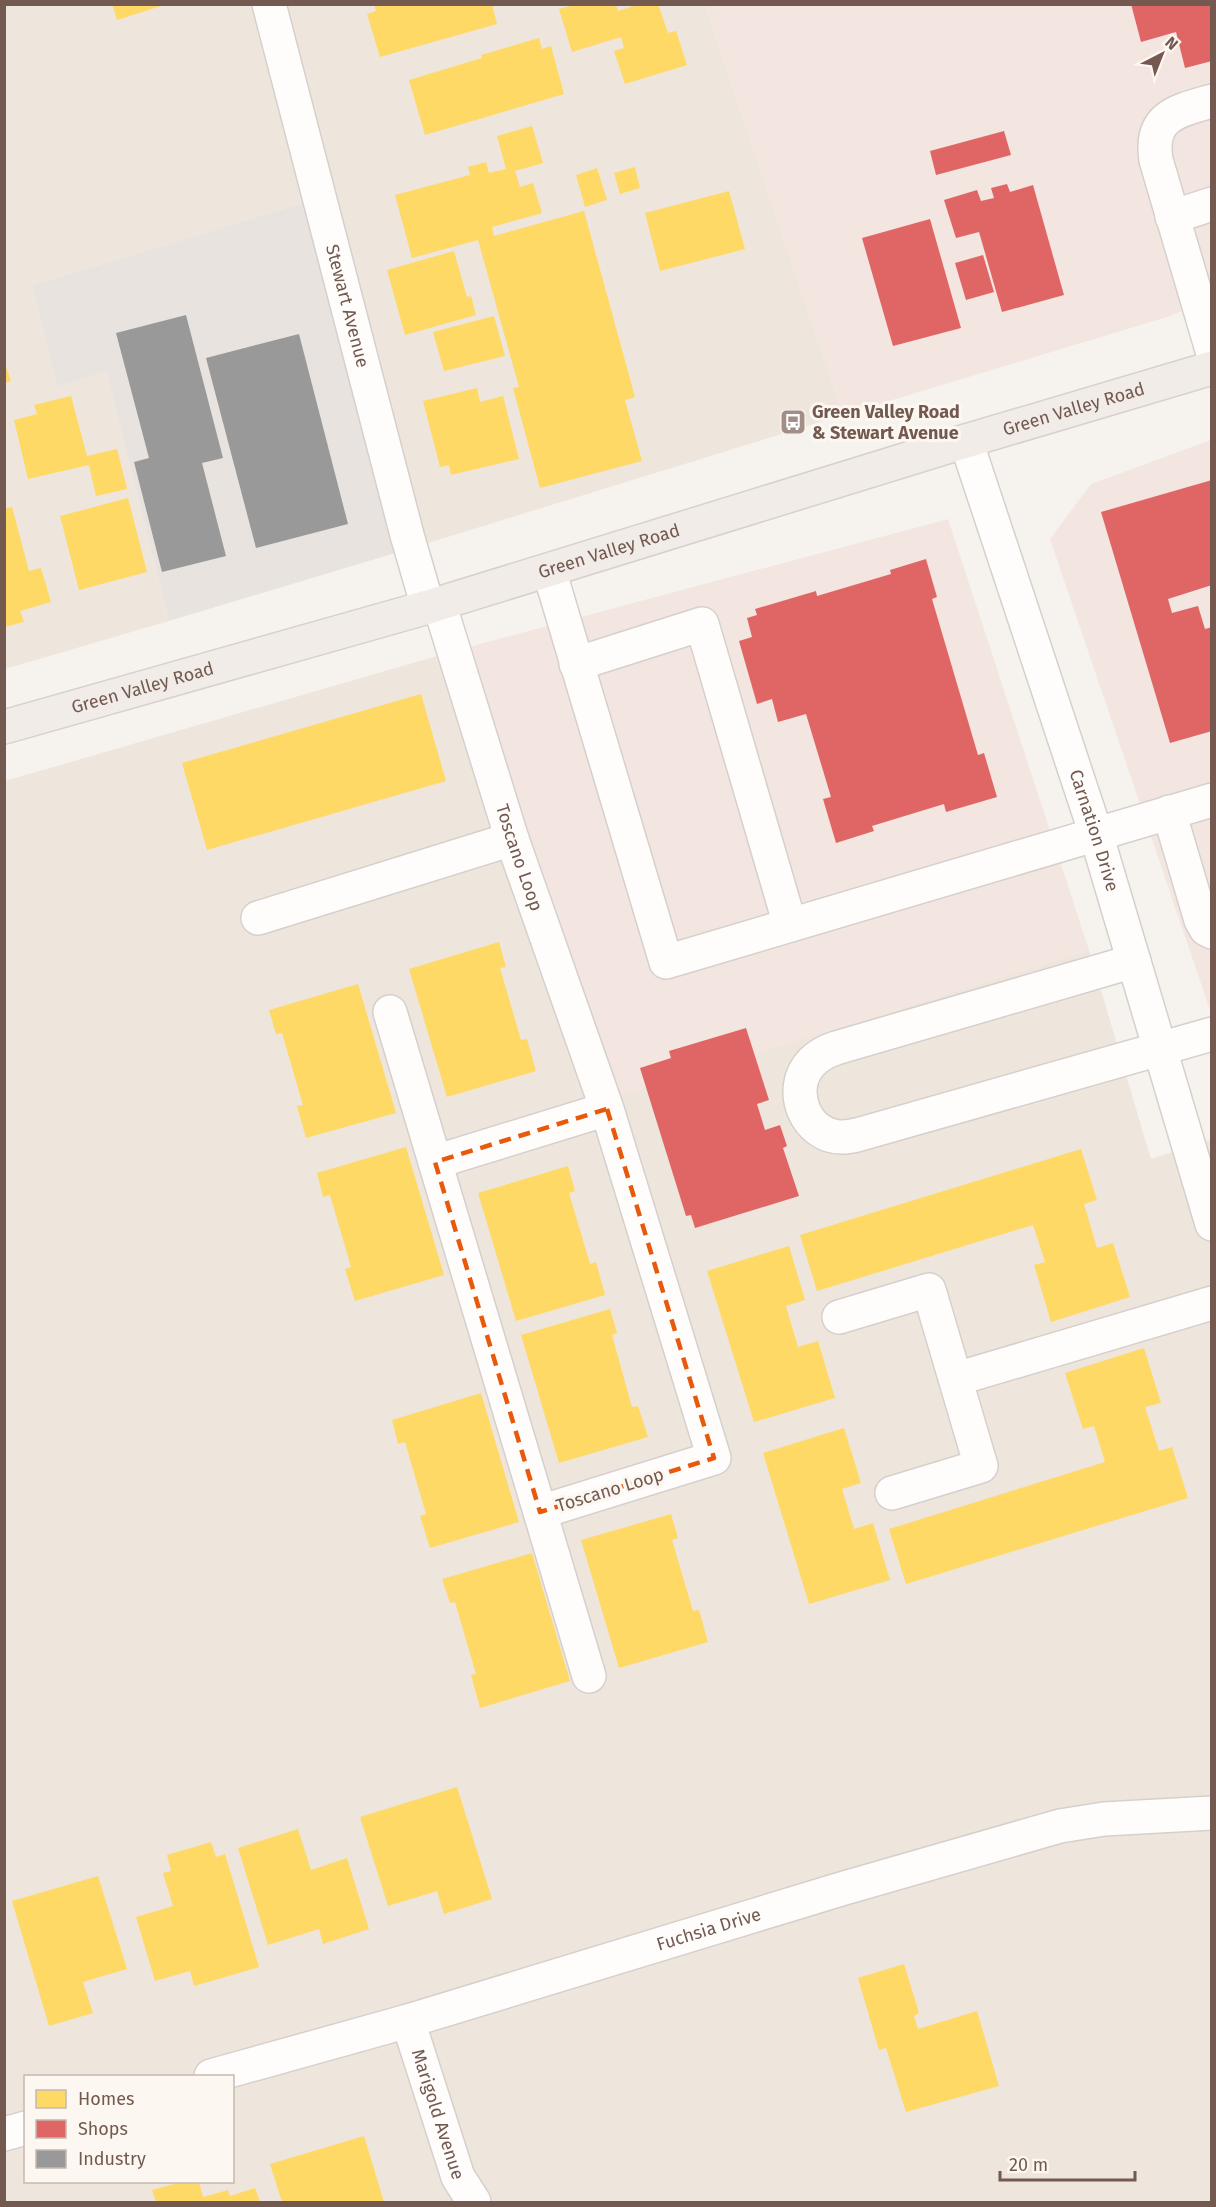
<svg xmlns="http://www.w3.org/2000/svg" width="1216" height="2207" viewBox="0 0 1216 2207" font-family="'Fira Sans',sans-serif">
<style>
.residential{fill:#eee5dd;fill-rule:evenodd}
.commercial{fill:#f3e5e0}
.industrial{fill:#e8e3df}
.homes{fill:#ffd966}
.shops{fill:#e06666}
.industry{fill:#999}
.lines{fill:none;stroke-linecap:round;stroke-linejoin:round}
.minor-casing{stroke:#d6d0cc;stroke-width:36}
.major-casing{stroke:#d8d0cc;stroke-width:36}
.minor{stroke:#fefdfc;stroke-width:33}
.major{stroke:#f1ece7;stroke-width:33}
.marked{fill:none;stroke:#e8590c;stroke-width:4.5;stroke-dasharray:12 8;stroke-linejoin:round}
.labels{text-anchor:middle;stroke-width:6;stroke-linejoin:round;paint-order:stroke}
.street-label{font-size:18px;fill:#735950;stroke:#fdf7f1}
.poi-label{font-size:18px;font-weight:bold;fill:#735950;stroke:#fdf7f1;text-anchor:start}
</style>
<rect width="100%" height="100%" fill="#f6f3ee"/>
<!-- residential -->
<g class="residential">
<polygon points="5,5 705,5 843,415 412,548 323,197 32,285 57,385 106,371 169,621 5,669"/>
<path d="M461 649 607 1099 1089 950 1151 1159 1211 1140V2202H5V781ZM26 2076H232V2182H26Z"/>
</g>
<!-- commercial -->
<g class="commercial">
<polygon points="705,5 1211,5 1211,299 1167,317 843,415"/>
<polygon points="1211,440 1211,1013 1050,539 1091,484"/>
<polygon points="948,519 1089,950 607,1099 461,649"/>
</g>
<!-- industrial -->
<polygon class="industrial" points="323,197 412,548 169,621 106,371 57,386 32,285"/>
<!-- homes -->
<g class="homes">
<polygon points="112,4 164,4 164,5 117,20"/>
<polygon points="374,4 492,4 497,24 380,57 367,14 376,11"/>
<polygon points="640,4 658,4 668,33 676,31 687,65 625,84 614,51 624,48 621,37 572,52 559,9 574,5 616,5 618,11"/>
<polygon points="539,38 542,49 551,46 564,94 425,135 409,80 482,58 481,55"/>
<polygon points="532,126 543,163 515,171 520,187 533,183 542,213 492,227 494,236 584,211 635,397 625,400 642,461 540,488 513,388 519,387 478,240 412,258 395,195 470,175 468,167 486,162 489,173 506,169 497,136"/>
<polygon points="635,167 640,188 620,194 614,173"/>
<polygon points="597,168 607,200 585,207 576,175"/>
<polygon points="729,191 745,249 660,271 645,213"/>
<polygon points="454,251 467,297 471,296 476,315 405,335 387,270"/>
<polygon points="494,316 505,356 444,371 433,332"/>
<polygon points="4,361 11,381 4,383"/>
<polygon points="477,388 480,402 503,396 519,459 451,475 449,465 440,467 423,401"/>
<polygon points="71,396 87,456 117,449 127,489 96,496 89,465 28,479 14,420 37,414 34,405"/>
<polygon points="128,498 147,572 79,590 60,516"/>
<polygon points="12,507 29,571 41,568 51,602 20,611 24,622 4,627 4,509"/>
<polygon points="421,694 446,781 207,850 182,763"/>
<polygon points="499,942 506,967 500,968 521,1040 527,1039 536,1071 447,1097 409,969"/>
<polygon points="358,984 396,1113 306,1138 297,1106 303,1105 282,1033 276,1034 269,1010"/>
<polygon points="406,1147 444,1275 355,1301 345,1269 351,1267 330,1195 323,1197 317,1173"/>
<polygon points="1081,1149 1097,1200 1084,1204 1097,1248 1113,1243 1130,1297 1051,1322 1034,1265 1045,1262 1033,1225 817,1291 800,1235"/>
<polygon points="568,1166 575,1191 569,1193 590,1264 596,1262 605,1295 516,1321 478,1193"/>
<polygon points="789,1246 805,1300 786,1306 798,1347 818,1341 835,1398 754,1422 707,1271"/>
<polygon points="610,1309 617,1333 612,1335 632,1407 638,1406 648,1437 559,1463 521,1335"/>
<polygon points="1144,1348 1161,1403 1145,1407 1159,1451 1172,1447 1188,1498 906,1584 889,1529 1105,1462 1094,1426 1083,1429 1065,1373"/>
<polygon points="481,1393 519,1522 430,1548 420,1516 426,1514 405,1442 398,1444 392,1420"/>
<polygon points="844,1428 861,1483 842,1489 854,1529 873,1523 890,1580 809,1604 763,1453"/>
<polygon points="671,1514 678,1538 672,1540 693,1611 699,1610 708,1642 619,1668 581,1540"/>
<polygon points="532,1553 570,1681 480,1708 471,1675 476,1674 455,1602 450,1603 442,1579"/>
<polygon points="457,1787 492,1899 444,1914 437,1891 388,1906 360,1817"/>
<polygon points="298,1829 311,1870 347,1858 369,1929 323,1944 319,1929 268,1945 238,1848"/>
<polygon points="211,1842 216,1857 225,1854 259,1967 194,1986 190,1971 155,1981 136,1917 173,1906 163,1873 171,1871 167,1855"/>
<polygon points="98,1876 127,1969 83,1982 93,2013 49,2026 12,1901"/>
<polygon points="904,1964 919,2013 914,2016 918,2029 977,2011 999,2086 906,2112 886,2048 879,2050 858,1978"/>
<polygon points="364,2136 384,2202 282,2202 270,2164"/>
<polygon points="181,2182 199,2182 203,2197 228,2190 230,2196 255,2188 260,2202 156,2202 152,2190"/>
</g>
<!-- shops -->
<g class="shops">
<polygon points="1131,4 1212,4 1212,61 1185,68 1176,32 1141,42"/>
<polygon points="1004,131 1011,155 936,175 930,151"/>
<polygon points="1007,184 1010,192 1033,185 1064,295 1002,312 979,232 956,238 944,200 977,190 981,201 994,198 991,188"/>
<polygon points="930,219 961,328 893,346 862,238"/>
<polygon points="983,255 994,292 966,300 955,263"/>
<polygon points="1212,480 1212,585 1168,599 1172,613 1198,606 1205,629 1212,627 1212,731 1170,743 1101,512"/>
<polygon points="926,559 937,597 932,599 978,755 984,753 997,797 946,812 944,804 872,826 874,831 836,843 823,799 831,797 806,714 778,722 772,699 757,704 739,641 752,637 747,618 757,615 755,609 816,591 817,596 891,574 890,570"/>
<polygon points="746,1028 769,1100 757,1104 765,1130 780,1125 787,1146 783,1148 799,1196 695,1228 691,1215 686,1216 640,1068 671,1058 669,1051"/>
</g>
<!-- industry -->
<g class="industry">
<polygon points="186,315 223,458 202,463 226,556 162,572 134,462 149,458 116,333"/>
<polygon points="299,334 348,524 256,548 206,358"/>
</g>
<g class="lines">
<!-- minor casing -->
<g class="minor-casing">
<g id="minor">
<path id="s1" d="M269 4 407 535 428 607"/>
<path d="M1212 101C1177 111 1149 116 1156 160L1212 350"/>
<polyline points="1172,217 1212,204"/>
<path id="s2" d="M966 441 1096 834 1212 1224"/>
<polyline points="549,570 666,962 1212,800"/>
<path id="s3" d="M439 603 512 839 607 1109 714 1458 540 1512 435 1162 607 1109"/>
<polyline points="576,664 702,624 790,925"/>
<polyline points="1169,812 1201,920 1206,929 1212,932"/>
<polyline points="258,918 512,839"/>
<path d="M1134 961 836 1048C827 1051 819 1055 812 1062 786 1088 805 1138 843 1137 847 1137 852 1136 857 1135L1212 1034"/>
<polyline points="390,1012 435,1162"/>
<polyline points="839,1317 929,1290 981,1466 892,1493"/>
<polyline points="956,1379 1212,1303"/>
<polyline points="540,1512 589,1676"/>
<path id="s4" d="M408 2021 458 2177 474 2202"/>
<path id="s5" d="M211 2076 408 2021 841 1889 1060 1826 1104 1819 1212 1813"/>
<polyline points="4,2134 26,2128"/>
</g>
</g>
<!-- major casing -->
<g class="major-casing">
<g id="major">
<path id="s6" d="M4 727 428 607 966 441 1212 368"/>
</g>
</g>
<!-- minor -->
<use href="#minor" class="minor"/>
<!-- major -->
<use href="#major" class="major"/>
</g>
<!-- marked area -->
<path class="marked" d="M607 1109 714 1458 540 1512 435 1162Z"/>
<!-- icons -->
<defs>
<g id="bus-square" transform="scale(1.35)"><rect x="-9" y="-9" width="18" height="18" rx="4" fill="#a18f87" stroke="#fdf7f1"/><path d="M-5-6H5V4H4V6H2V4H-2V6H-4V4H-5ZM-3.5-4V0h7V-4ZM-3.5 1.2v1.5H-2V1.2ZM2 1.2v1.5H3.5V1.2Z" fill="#fff"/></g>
</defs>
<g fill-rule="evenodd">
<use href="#bus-square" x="793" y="422"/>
</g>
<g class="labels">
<!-- street labels -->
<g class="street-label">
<text dy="6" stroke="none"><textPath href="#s1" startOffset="312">Stewart Avenue</textPath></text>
<text dy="6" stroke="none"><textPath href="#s6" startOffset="1116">Green Valley Road</textPath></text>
<text dy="6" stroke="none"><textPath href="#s6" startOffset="630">Green Valley Road</textPath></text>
<text dy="6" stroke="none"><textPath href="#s6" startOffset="144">Green Valley Road</textPath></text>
<text dy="6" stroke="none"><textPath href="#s2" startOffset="410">Carnation Drive</textPath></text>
<text dy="6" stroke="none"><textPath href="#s3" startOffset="267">Toscano Loop</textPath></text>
<text transform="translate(610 1490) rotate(-17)" y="6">Toscano Loop</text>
<text dy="6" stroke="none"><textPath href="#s5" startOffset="519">Fuchsia Drive</textPath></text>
<text dy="6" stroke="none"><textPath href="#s4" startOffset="98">Marigold Avenue</textPath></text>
</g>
<!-- poi labels -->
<g class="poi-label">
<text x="812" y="418">Green Valley Road<tspan x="812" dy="21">&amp; Stewart Avenue</tspan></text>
</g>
</g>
<!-- border -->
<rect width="1216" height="2207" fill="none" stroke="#735950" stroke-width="12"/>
<!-- legend -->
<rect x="24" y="2075" width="210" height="108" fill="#fdf7f1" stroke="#c6b8b1" stroke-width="1.5"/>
<rect x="36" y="2090" width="30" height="18" fill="#ffd966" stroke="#c6b8b1" stroke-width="1.5"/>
<text x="78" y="2105" font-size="18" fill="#735950">Homes</text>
<rect x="36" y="2120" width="30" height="18" fill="#e06666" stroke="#c6b8b1" stroke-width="1.5"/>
<text x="78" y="2135" font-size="18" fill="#735950">Shops</text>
<rect x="36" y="2150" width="30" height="18" fill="#999999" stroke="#c6b8b1" stroke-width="1.5"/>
<text x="78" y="2165" font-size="18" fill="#735950">Industry</text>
<!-- north arrow -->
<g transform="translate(1162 54) rotate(42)" stroke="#fdf7f1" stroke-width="4.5" paint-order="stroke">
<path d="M0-4.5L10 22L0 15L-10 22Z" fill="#735950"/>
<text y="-9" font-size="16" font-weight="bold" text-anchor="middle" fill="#735950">N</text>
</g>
<!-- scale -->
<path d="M1000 2171v9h135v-9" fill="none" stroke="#735950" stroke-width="3"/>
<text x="1009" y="2171" font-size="18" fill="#735950" stroke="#fdf7f1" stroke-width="4.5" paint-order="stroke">20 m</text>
</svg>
